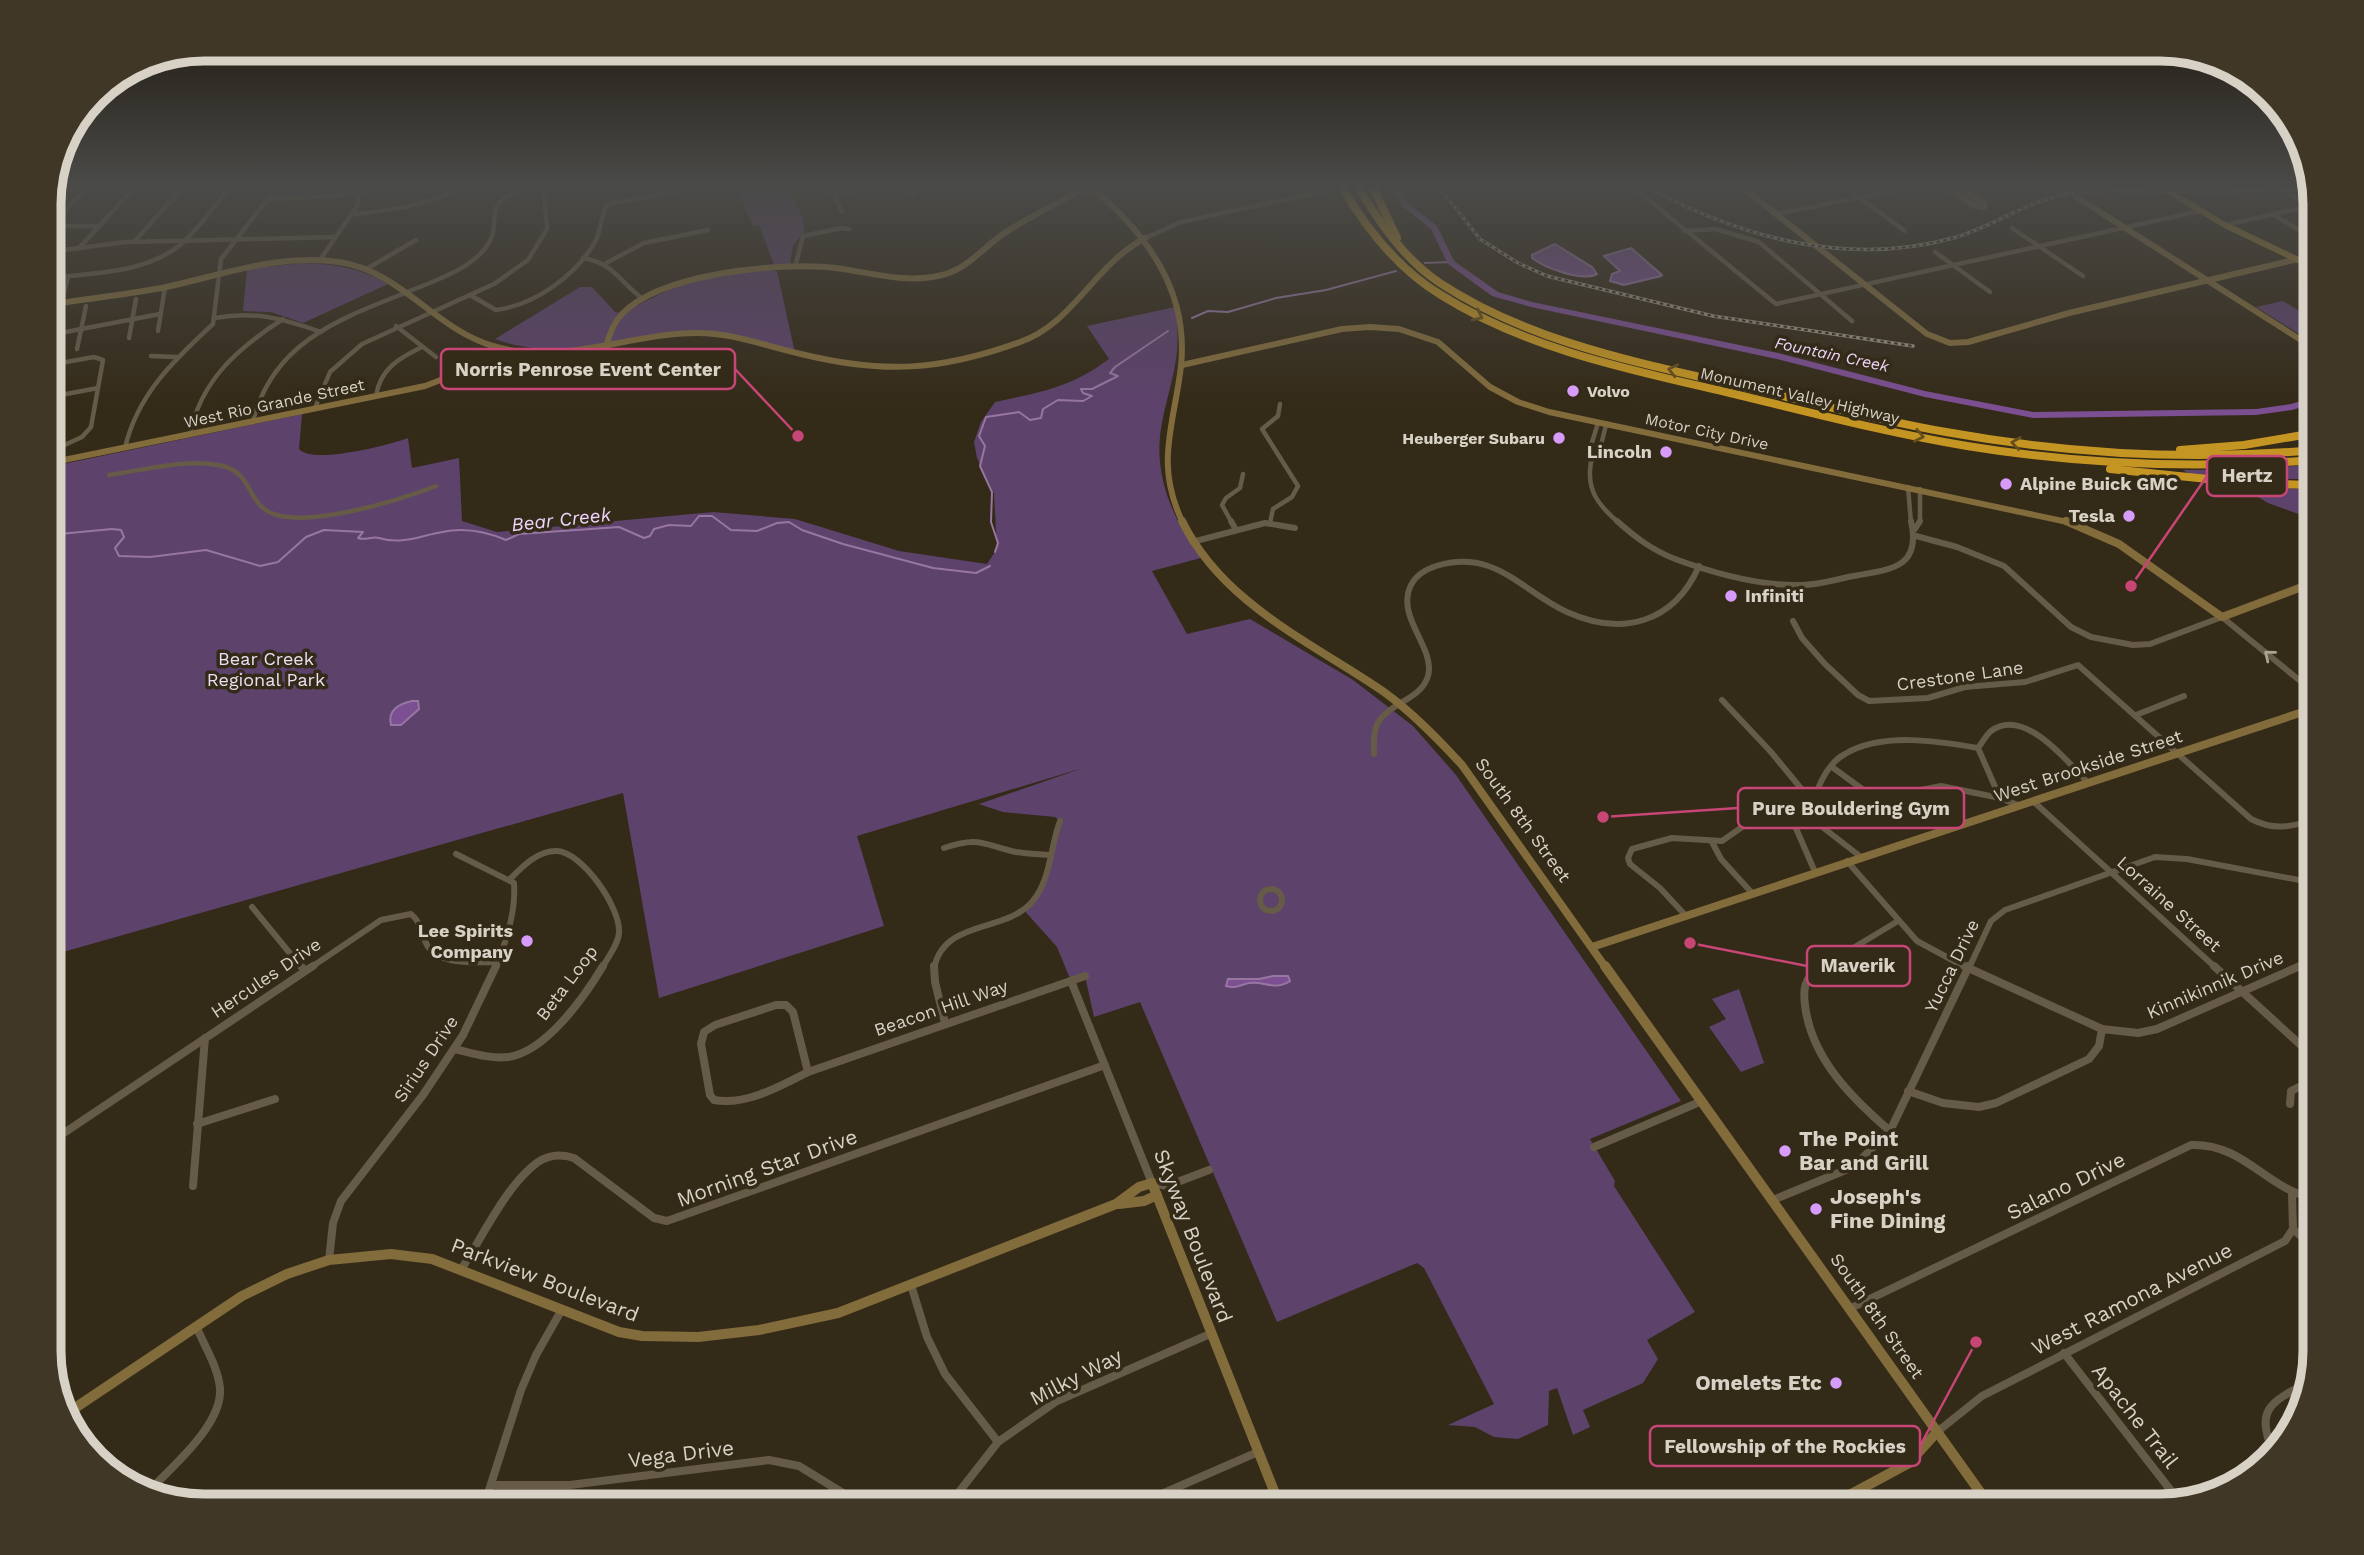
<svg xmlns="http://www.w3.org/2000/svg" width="2364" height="1555" viewBox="0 0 2364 1555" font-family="'Work Sans',sans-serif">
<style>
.green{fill:#5d426c}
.water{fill:#7b4f92;stroke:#9776a2;stroke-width:2}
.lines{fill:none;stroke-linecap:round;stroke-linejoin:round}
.stream{stroke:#9776a2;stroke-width:2}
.river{fill:#7b4f92;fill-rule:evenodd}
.street-far2{stroke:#665b47;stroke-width:4.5}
.street-far1{stroke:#665b47;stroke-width:6}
.street{stroke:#665b47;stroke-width:8}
.secondary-far2{stroke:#826c3c;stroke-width:6}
.secondary-far1{stroke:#826c3c;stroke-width:8}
.secondary{stroke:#826c3c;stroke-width:10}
.primary{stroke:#9f7e31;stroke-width:6}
.highway{stroke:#c59523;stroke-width:8}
.rail-casing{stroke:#989183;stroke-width:3.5}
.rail{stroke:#342a18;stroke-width:2;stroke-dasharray:3.5;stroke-linecap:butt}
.oneway{stroke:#674f1c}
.oneway2{stroke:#aaa293}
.poi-dot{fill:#d79bf9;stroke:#342a18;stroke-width:2.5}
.labels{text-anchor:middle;stroke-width:7;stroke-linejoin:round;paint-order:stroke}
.far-water-label{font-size:16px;font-style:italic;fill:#edd5fb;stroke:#342a18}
.far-poi-label{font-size:16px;font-weight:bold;fill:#d7d1c6;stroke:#342a18;text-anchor:start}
.far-street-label{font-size:16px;fill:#d7d1c6;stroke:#342a18}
.poi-label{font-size:18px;font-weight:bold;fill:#d7d1c6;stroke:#342a18;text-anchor:end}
.park-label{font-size:18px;fill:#ebdff3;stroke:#342a18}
.street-label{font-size:18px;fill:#d7d1c6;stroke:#342a18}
.water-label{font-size:19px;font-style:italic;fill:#edd5fb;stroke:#342a18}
.near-poi-label{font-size:21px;font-weight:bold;fill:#d7d1c6;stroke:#342a18;text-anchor:start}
.near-street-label{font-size:21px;fill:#d7d1c6;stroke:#342a18}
.rim{fill:none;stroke:#d7d1c6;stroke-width:9}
.leader{fill:none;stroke:#c74676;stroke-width:2.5}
.callout-dot{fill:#c74676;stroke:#342a18;stroke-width:2.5}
.callout{fill:#342a18;stroke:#c74676;stroke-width:2.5}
.callout-label{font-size:19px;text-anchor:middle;font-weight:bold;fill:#d7d1c6}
</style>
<rect width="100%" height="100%" fill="#342a18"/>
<!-- green -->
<g class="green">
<polygon points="283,187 349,187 350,191 275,196"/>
<polygon points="736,187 789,187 804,221 804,233 793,245 790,264 774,264 759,225 753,226"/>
<path d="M303 263C334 264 361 268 388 284L303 323 271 312 243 311 247 269Z"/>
<path d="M752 268 777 271 795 353C755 343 714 329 672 334 654 337 637 343 619 345 579 350 532 353 495 339L580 287H592L615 312 622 313 678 285Z"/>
<polygon points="2283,301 2306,315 2315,313 2315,344 2256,307"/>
<path d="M1175 307C1183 355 1171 378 1162 423 1152 473 1172 518 1201 558L1152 571 1187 634 1250 619 1353 680 1413 726 1456 775 1681 1101 1590 1139 1615 1181 1614 1186 1695 1312 1647 1340 1658 1359 1643 1383 1583 1410 1590 1427 1573 1435 1557 1388 1549 1391 1548 1425 1518 1439 1494 1437 1475 1427 1448 1425 1494 1404 1424 1268 1417 1263 1277 1322 1140 1002 1094 1017 1085 976 1071 981 1057 947 1023 909 1037 896 1060 821 1055 817 1003 812 979 804 1083 768 857 836 884 926 659 998 623 793 49 956V467L302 414 299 449C313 465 389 445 408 438L412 468 459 458 462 521 497 532 713 512 795 519 899 551 987 564 997 549 994 493 977 458 974 442 981 422 995 402C1041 392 1070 388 1109 359L1087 326Z"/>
<polygon points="2315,464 2315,479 2240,479 2189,474 2183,470 2260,469"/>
<polygon points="2242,487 2315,489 2315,520 2268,503"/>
<polygon points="1739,989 1764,1063 1741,1072 1709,1027 1726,1019 1712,999"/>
</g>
<!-- water -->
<g class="water">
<path d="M1555 244 1592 267 1597 274C1582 282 1545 268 1532 258V255Z"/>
<polygon points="1631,248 1662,275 1661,276 1624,285 1610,281 1612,274 1620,271 1604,256"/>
<path d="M412 701H418L419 709 401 725H391C387 710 399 704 412 701Z"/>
<path d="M1273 976H1288L1290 981C1275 991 1265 981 1249 983 1240 985 1236 989 1226 986L1228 979H1259Z"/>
</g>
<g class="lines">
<!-- stream -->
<g class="stream">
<polyline points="1425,263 1451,262"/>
<polyline points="1192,318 1208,311 1228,312 1276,298 1326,290 1396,271"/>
<path d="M49 535 112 529 121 530 124 537 115 548 119 556 150 557 206 550 260 566 278 562 306 537 324 530 363 532 358 538C365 541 372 536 379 538 402 545 419 536 442 532 465 527 485 531 506 540L519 534 619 527 644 538 650 536 654 529 669 525 691 526 699 516H712L731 530 757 531 777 523 789 522 802 530 843 544 933 568 976 573 990 566"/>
<polyline points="995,552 998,543 991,522 992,492 980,466 985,446 979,436 986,417 1019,412 1030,420 1041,418 1043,409 1058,400 1083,401 1092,396 1083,393 1081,389 1092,389 1118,376 1110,373 1115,367 1168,331"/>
</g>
<!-- river -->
<polygon class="river" points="1391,187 1399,187 1408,203 1437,226 1454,261 1498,292 1532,302 1778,353 1925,391 2033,412 2256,409 2291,404 2315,397 2315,403 2292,410 2256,415 2033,418 1925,397 1777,359 1531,307 1492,296 1448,264 1431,229 1402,206"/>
<!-- street-far2 -->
<g class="street-far2">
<polyline points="830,187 842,212"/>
<polyline points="909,187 914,196"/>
<polyline points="1633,187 1776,304 2200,211"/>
<polyline points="1845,187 1905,231"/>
<polyline points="834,194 873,187"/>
<polyline points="2291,195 2315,209"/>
<polyline points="267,199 334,196 385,187"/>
<path d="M352 214C391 211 427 205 462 187"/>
<polyline points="1776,214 1912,187"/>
<polyline points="2272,214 2315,239"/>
<polyline points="2225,225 2310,206"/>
<polyline points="49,226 88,187"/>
<polyline points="49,226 100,226"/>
<polyline points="2012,228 2083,276"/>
<polyline points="1684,231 1716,229 1759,242 1852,321"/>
<polyline points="1145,238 1181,222 1324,191"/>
<polyline points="134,242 183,187"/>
<polyline points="79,248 135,187"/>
<polyline points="49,252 125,242 336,237"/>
<polyline points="1935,252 1990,292"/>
<path d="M583 258C616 264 619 282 643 299"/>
<polyline points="320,260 357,206 360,187"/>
<polyline points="606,263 644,243 708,230"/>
<polyline points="795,267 803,236 841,228 849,229"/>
<polyline points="368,268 416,240"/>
<path d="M49 278C92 273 144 274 180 245 199 229 214 206 230 187"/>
<path d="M470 295 496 310C535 305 577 275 596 240 602 228 600 215 608 204L700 187"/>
<path d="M214 318C256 311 281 318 321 332"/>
<polyline points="396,326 436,357"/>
<polyline points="158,331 165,287"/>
<polyline points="55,334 160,314"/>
<polyline points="129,338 136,299"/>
<polyline points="49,344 53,341 68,276"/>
<polyline points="77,349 86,306"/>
<polyline points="151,356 177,357"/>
<polyline points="49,365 94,357 103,360 91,427 82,437 58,448"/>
<polyline points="49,392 66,394 98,388"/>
<path d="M376 396C380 369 399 358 422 347"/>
<polyline points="315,408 330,372 362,344 494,284 528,260 547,229 544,187"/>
<path d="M253 421C272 346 333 321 400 295 423 285 447 278 468 264 478 257 488 248 492 236 496 224 491 211 501 201 509 194 520 191 530 187"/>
<polyline points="1598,423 1589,452 1591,462 1601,445 1606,425"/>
<path d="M190 434C201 380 238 348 283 319"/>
<polyline points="49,443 58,448 55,462"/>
<path d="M125 448C137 395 174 360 213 324L221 259 277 187"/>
<path d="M1591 462C1586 490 1598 505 1619 523"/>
<path d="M109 475C145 470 190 457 226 467 250 474 249 502 269 512 304 530 400 500 436 486"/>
<polyline points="1908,487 1911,523"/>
<polyline points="1920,489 1920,523"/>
<polyline points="1232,523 1222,505 1226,498 1240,488 1243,474"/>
<polyline points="1270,523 1273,509 1292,497 1298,486 1262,429 1278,416 1280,404"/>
</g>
<!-- street-far1 -->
<g class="street-far1">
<polyline points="1231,521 1236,530"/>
<path d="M1617 521C1635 537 1652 550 1675 559 1713 573 1760 586 1801 585 1821 585 1840 578 1859 575 1895 569 1921 565 1911 521"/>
<polyline points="1915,529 1920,521"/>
<polyline points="1916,536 1957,547 2004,566 2071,627 2091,637 2133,645 2150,644 2222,617 2315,693"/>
<polyline points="1192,542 1265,523 1295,528"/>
<path d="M1793 621 1802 638 1825 664 1858 695 1869 701 1928 698 1965 687 2025 682 2078 665 2251 819C2274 831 2292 827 2315 819"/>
<polyline points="1722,700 1771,752 1813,803 1821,826 1861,857"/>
<polyline points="2136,715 2184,696"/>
<path d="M1374 754C1374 745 1373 736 1376 727 1385 703 1421 701 1428 676 1436 648 1395 617 1411 585 1416 575 1427 569 1436 566 1495 548 1521 591 1567 612 1622 637 1674 623 1699 566"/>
<polyline points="1832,767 1869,794 1879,798 1941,786 2000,798 2018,805"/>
<path d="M2000 798 1978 748C1982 743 1986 735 1991 731 2024 706 2068 762 2088 783"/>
<polyline points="2033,801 2216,968"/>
<path d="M1813 803C1818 786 1828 763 1845 754 1882 732 1938 741 1978 748"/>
<polyline points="1712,842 1721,859 1752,893"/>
<path d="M944 848C979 836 982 844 1016 852 1027 854 1039 854 1050 855"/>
<path d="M456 854 514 883C516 911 506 943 495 968"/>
<polyline points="1847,861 1917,941 1967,968"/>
<path d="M510 879C522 867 537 851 556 851 582 851 621 908 619 933 618 945 608 957 602 968"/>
<circle cx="1271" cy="900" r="11"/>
<polyline points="252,907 302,968"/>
<polyline points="1686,916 1660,888 1630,864 1628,858 1632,849 1672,838 1722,841 1768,809 1780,806 1795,826 1815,872"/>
<path d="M310 968 381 920 411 914C421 922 421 932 426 943 437 967 478 962 499 962"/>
<path d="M934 968C944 919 1005 933 1032 902 1051 880 1050 847 1060 821"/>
<polyline points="1820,968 1898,921"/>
<polyline points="1969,968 1991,921 2005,910 2155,857 2187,859 2315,883"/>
<polyline points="2296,968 2315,959"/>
</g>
<!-- street -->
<g class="street">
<polyline points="301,966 305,971"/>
<polyline points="934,966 935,982 945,1023"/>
<path d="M1823 966C1803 978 1802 989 1806 1012 1815 1062 1853 1099 1890 1131"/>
<polyline points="1964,966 2102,1029"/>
<polyline points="2214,966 2315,1058"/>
<polyline points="1071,981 1152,1183 1167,1186 1209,1170"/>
<path d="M776 1005H786L793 1012 808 1072C781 1086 745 1106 714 1100L710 1095 701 1044 704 1032 715 1025Z"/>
<path d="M455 1049C472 1053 490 1059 508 1057 546 1052 585 996 603 966"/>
<polyline points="808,1072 1085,976"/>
<polyline points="1908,1091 1943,1103 1979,1107 1996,1103 2089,1059 2099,1046 2102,1029 2138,1033 2157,1029 2300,966"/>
<polyline points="2290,1104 2291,1091 2315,1079"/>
<polyline points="197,1124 275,1099"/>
<polyline points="49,1143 313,966"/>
<polyline points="1594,1147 1702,1101"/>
<polyline points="193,1186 205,1038"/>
<path d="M49 1191C61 1212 61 1228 49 1249"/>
<polyline points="1773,1200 1853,1167 1890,1131 1969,966"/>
<polyline points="2293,1229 2315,1249"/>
<polyline points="329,1260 333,1223 341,1201 423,1095 463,1035 496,966"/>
<path d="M462 1268C483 1236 507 1184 538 1162 549 1155 562 1154 574 1158L654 1218 667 1221 1105 1065"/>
<polyline points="911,1285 927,1337 945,1374 998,1442"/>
<path d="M1851 1308 2191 1145C2244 1143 2266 1189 2315 1199"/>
<polyline points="2064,1353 2179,1501"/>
<polyline points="1937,1432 1982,1396 2285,1241 2293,1229 2292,1194"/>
<path d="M2273 1452C2256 1410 2269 1403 2305 1384"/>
<polyline points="491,1485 570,1485 769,1460 799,1466 864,1506"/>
<path d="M150 1490C173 1466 223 1424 220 1388 218 1367 204 1345 196 1326"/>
<polyline points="484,1506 521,1390 536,1355 561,1311"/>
<polyline points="948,1506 998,1442 1057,1401 1210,1334"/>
<polyline points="1134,1506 1258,1452"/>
</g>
<!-- secondary-far2 -->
<g class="secondary-far2">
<path d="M1091 187C1146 233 1189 290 1181 366 1174 426 1154 464 1183 523"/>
<polyline points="1742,187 1927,334 1950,343 1968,342 2069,313 2315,255"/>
<polyline points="1947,187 1973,205 1984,207"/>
<polyline points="1959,187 1985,204 1984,207"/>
<polyline points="2061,187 2066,190"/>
<polyline points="2075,196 2315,349"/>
<path d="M49 305C88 298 127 295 166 287 222 275 280 253 339 262 401 271 435 329 493 346 562 367 628 333 697 333 733 333 766 346 801 354 883 374 940 371 1020 342 1074 323 1093 266 1145 238"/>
<path d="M606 347C609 335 613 323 622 314 660 274 773 263 826 267 864 270 903 285 942 275 967 269 983 248 1003 234 1030 216 1059 203 1087 187"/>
<polyline points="1182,365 1342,329 1370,327 1399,329 1438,342 1490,387 1518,402 1549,412 2072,523"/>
<polyline points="49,463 425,386 456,374 495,347"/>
</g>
<!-- secondary-far1 -->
<g class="secondary-far1">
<path d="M1182 521C1223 604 1311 642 1384 692 1413 713 1438 739 1462 765L1606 968"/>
<polyline points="2066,521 2119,544 2222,617 2315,582"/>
<polyline points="1592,947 2315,708"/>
</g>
<!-- secondary -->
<g class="secondary">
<polyline points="1605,966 1990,1506"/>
<polyline points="1119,1204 1144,1201 1157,1195"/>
<polyline points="66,1414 242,1296 287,1274 329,1260 391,1254 432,1259 619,1332 642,1336 698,1337 759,1330 838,1313 1116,1204 1139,1187 1152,1183 1280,1506"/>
<polyline points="1829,1506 1909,1463 1937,1432"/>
</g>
<!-- primary -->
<polyline class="primary" points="2161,187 2225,225 2315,268"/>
<!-- highway -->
<g class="highway">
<path d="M1342 187C1367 230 1398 269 1441 295 1529 350 1631 370 1730 393 1809 412 1887 433 1967 446 2083 465 2199 469 2315 460"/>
<path d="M1358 187C1380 223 1404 259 1440 283 1530 342 1636 362 1739 386 1808 401 1876 420 1946 432 2068 454 2191 461 2315 450"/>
<polyline points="1373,187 1397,238"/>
<polyline points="2180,450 2244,445 2315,433"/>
<polyline points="2110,469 2247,483 2315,485"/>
</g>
<!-- rail casing -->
<g class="rail-casing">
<g id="rail">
<polyline points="1439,187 1480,239 1518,263 1547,276 1713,316 1913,346"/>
<path d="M1647 187C1741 238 1848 267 1953 238 1991 228 2023 203 2062 195 2098 188 2136 191 2173 191 2219 191 2265 190 2311 190"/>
</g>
</g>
<!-- rail -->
<use href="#rail" class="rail"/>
</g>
<!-- one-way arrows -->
<defs><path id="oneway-chevron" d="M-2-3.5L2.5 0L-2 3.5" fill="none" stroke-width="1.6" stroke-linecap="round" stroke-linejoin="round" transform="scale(1.75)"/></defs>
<g class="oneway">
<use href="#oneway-chevron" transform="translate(1478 316) rotate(27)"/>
<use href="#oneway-chevron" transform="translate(1673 370) rotate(-167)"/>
<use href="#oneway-chevron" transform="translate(1919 436) rotate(12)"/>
<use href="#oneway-chevron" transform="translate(2016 443) rotate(-172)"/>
</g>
<use class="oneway2" href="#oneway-chevron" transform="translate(2269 655) rotate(-141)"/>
<!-- sky -->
<linearGradient id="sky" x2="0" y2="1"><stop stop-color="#1d170d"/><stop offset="0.46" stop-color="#4a4a48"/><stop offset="1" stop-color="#4a4a48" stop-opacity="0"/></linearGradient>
<rect width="2364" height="404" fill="url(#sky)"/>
<!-- markers -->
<g class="poi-dot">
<circle cx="1573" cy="391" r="7"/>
<circle cx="1559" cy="438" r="7"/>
<circle cx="1666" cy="452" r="7"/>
<circle cx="2006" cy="484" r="7"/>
<circle cx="2129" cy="516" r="7"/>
<circle cx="1731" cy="596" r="7"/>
<circle cx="527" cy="941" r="7"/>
<circle cx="1785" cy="1151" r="7"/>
<circle cx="1816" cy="1209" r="7"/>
<circle cx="1836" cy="1383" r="7"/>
</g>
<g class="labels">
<!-- far-water labels -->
<g class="far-water-label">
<text transform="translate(1832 354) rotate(12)" y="6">Fountain Creek</text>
</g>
<!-- far-poi labels -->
<g class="far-poi-label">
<text x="1587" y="397">Volvo</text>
<text x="1545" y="444" text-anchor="end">Heuberger Subaru</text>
</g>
<!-- far-street labels -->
<g class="far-street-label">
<text transform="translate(1800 395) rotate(13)" y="6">Monument Valley Highway</text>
<text transform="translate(274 403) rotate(-12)" y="6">West Rio Grande Street</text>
<text transform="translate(1707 431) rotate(12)" y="6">Motor City Drive</text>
</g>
<!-- poi labels -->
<g class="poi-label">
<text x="1652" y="458">Lincoln</text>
<text x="2020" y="490" text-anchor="start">Alpine Buick GMC</text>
<text x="2115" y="522">Tesla</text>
<text x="1745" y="602" text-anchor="start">Infiniti</text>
<text x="513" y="937">Lee Spirits<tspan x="513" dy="21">Company</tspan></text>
</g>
<!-- park labels -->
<g class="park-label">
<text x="266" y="665">Bear Creek<tspan x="266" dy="21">Regional Park</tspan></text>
</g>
<!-- street labels -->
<g class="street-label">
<text transform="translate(1960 676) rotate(-8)" y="6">Crestone Lane</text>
<text transform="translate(2088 766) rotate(-18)" y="6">West Brookside Street</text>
<text transform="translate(1523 820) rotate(54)" y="6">South 8th Street</text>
<text transform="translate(2169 904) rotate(42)" y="6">Lorraine Street</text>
<text transform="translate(1952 966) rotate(-64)" y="6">Yucca Drive</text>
<text transform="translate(266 978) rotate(-34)" y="6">Hercules Drive</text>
<text transform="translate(567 983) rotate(-53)" y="6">Beta Loop</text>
<text transform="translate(2215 985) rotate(-23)" y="6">Kinnikinnik Drive</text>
<text transform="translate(941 1008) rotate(-19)" y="6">Beacon Hill Way</text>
<text transform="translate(426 1059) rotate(-56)" y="6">Sirius Drive</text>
<text transform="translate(1877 1316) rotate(55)" y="6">South 8th Street</text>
</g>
<!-- water labels -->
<g class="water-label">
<text transform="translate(561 519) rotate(-6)" y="7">Bear Creek</text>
</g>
<!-- near-poi labels -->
<g class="near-poi-label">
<text x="1799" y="1146">The Point<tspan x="1799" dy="24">Bar and Grill</tspan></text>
<text x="1830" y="1204">Joseph's<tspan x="1830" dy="24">Fine Dining</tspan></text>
<text x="1822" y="1390" text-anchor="end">Omelets Etc</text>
</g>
<!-- near-street labels -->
<g class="near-street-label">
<text transform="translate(767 1168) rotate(-20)" y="7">Morning Star Drive</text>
<text transform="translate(2066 1186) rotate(-26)" y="7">Salano Drive</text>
<text transform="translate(1193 1236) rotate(69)" y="7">Skyway Boulevard</text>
<text transform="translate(545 1280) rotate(21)" y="7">Parkview Boulevard</text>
<text transform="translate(2132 1299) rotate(-27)" y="7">West Ramona Avenue</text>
<text transform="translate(1076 1377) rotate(-27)" y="7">Milky Way</text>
<text transform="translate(2135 1416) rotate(52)" y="7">Apache Trail</text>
<text transform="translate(681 1454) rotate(-7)" y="7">Vega Drive</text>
</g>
</g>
<!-- crop -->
<path d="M0 0H2364V1555H0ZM204 61H2160A143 143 0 0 1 2303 204V1351A143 143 0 0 1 2160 1494H204A143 143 0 0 1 61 1351V204A143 143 0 0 1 204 61Z" fill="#413726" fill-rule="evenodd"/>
<path class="rim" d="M204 61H2160A143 143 0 0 1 2303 204V1351A143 143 0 0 1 2160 1494H204A143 143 0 0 1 61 1351V204A143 143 0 0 1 204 61Z"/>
<!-- callouts -->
<path class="leader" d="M798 436L735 369M2131 586L2207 476M1603 817L1738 808M1690 943L1807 966M1976 1342L1920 1446"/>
<g class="callout-dot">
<circle cx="798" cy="436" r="7"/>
<circle cx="2131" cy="586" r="7"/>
<circle cx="1603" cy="817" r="7"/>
<circle cx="1690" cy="943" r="7"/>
<circle cx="1976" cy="1342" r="7"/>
</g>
<g class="callout">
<rect x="441" y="349" width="294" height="40" rx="7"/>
<rect x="2207" y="456" width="80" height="40" rx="7"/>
<rect x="1738" y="788" width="226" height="40" rx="7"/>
<rect x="1807" y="946" width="103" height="40" rx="7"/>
<rect x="1650" y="1426" width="270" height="40" rx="7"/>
</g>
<g class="callout-label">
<text x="588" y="376">Norris Penrose Event Center</text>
<text x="2247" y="482">Hertz</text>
<text x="1851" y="815">Pure Bouldering Gym</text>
<text x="1858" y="972">Maverik</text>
<text x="1785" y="1453">Fellowship of the Rockies</text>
</g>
</svg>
